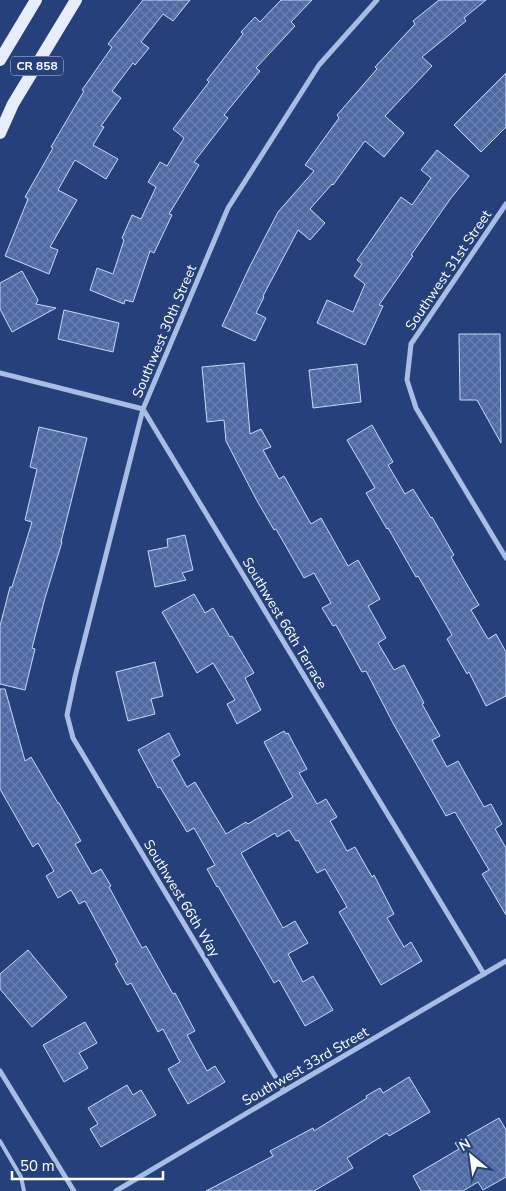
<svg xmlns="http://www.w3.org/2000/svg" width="506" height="1191" viewBox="0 0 506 1191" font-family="'Nunito Sans',sans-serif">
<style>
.building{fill:url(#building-cross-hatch);stroke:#cbd8f3}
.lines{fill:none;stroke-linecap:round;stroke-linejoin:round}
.lane{stroke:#a8bce4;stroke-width:4}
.street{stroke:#a8bce4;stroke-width:5}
.primary{stroke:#e8edfc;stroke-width:12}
.labels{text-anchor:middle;stroke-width:5;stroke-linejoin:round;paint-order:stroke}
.shield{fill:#25407a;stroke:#bec6d7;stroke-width:1}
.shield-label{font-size:12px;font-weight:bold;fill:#fff}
.street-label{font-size:14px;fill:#fff;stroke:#25407a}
</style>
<defs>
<pattern id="building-cross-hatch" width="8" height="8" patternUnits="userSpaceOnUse" patternTransform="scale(1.25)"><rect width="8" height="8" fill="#4e69a3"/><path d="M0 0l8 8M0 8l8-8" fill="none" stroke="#6980b1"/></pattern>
</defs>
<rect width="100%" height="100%" fill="#25407a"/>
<!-- building -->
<g class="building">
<polygon points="143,0 190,0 173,21 163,14 141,42 149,48 135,65 133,63 112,91 121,98 101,126 104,127 93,145 118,159 106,179 75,160 58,190 77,200 50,247 58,250 49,274 5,256 28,199 25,197 53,148 51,147 84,91 82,90 112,47 108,44"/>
<polygon points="281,0 312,0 291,22 295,26 256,68 260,71 224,115 228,118 194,162 199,165 169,214 172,215 154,253 150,251 133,302 125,300 124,304 90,290 97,268 113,274 124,240 122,238 132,215 141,219 156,187 148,182 160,162 167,166 184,138 173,129 209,82 207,80 243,34 241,32 255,17 260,22"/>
<polygon points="439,0 486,0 464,18 466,21 422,57 432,66 385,116 404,133 384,157 365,141 333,185 332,184 310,209 325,223 310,240 298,230 263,296 264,297 256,313 266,318 255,341 222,326 249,268 278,212 314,171 305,165 339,118 337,115 377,69 375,67 415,24 413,21"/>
<polygon points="506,73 506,127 481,152 454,125"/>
<polygon points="437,150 469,176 451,198 411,255 413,256 379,305 383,306 365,345 317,323 327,300 353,312 365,284 354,276 362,264 357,260 401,197 412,205 431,178 421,170"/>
<polygon points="22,271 38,300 36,304 56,308 12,332 0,309 0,283"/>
<polygon points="64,310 119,323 113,352 58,339"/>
<polygon points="459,334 500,334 501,443 477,400 460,400"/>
<polygon points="244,363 250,434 261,429 271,447 263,450 279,479 284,476 311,524 321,518 348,566 358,560 380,599 368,606 386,638 378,643 394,670 404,665 424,703 422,704 440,736 432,740 447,767 458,761 484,807 491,804 502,824 495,829 506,848 506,915 482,874 489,870 455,812 446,816 394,725 366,671 362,672 336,625 333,626 322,608 331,603 314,573 304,578 276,529 274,530 256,499 226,441 224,420 207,422 202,367"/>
<polygon points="357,364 361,402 313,408 309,370"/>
<polygon points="372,425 393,462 388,465 405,494 413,489 431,518 432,517 454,555 451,557 479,605 471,610 488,639 496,634 506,652 506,696 486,706 469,672 467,674 447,639 452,635 418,576 416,577 388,528 387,529 366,493 375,488 347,440"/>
<polygon points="39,427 87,438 61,542 62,542 45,598 32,648 35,649 25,690 0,684 0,626 10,587 12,587 32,522 25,520 37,469 30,467"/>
<polygon points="185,535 193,570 182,573 186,580 155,587 148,551 168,547 167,539"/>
<polygon points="194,594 205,613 213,608 230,637 232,636 254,673 245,678 261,710 237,724 227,704 235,700 213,663 197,673 162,612"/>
<polygon points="155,662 163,696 151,699 155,714 128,721 116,672"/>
<polygon points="0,689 5,689 25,761 31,757 58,803 59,803 81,841 75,844 92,874 101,869 111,886 109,887 142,948 146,946 173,994 175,993 195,1031 187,1035 207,1071 215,1066 225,1082 188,1104 168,1069 180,1062 163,1029 158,1032 131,983 127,985 115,964 118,962 85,901 79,904 71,890 58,898 46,876 54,871 38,843 33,847 0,789"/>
<polygon points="284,731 286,734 288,733 307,769 299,773 317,804 326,799 337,817 330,821 347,851 355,847 372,877 374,875 394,914 387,918 404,947 411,942 422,961 381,985 339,912 347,907 325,869 317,873 298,840 296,841 289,830 277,837 275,833 241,853 283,928 295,921 308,943 288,954 303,982 313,976 333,1010 305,1026 279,980 274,983 218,886 217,887 207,869 215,865 194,828 187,832 160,787 158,788 138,750 169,733 180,755 172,760 187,787 195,782 226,834 246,822 248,824 293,797 264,742"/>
<polygon points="28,950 67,997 32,1027 0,989 0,974"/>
<polygon points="85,1022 97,1043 79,1053 88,1068 64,1082 43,1045"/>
<polygon points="409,1077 430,1112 389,1136 387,1133 347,1158 353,1168 314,1191 206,1191 273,1156 270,1151 313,1128 314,1131 367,1098 366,1096 380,1088 383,1093"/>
<polygon points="127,1085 133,1095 141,1090 156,1115 101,1147 90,1129 98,1124 88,1108"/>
<polygon points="499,1118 506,1130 506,1177 483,1190 478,1182 463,1191 421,1191 413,1176 459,1149 455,1143"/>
</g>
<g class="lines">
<!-- lane -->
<polyline class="lane" points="0,1141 21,1177 24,1191"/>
<!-- street -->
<g class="street">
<polyline points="506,204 411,344 407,380 416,408 506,558"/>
<polyline points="0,373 143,409 484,974"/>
<polyline points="0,1071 74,1191"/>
<polyline points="284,1091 73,738 67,715 75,677 143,409 228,208 319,65 377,0"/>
<polyline points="116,1191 284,1091 506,961"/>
</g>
<!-- primary -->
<g class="primary">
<polyline points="0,60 36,0"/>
<polyline points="0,133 13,104 76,0"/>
</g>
</g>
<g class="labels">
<!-- shield labels -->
<rect class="shield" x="11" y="56.5" width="52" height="19" rx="4"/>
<g class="shield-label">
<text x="37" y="70">CR 858</text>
</g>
<!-- street labels -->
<g class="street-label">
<text transform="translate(448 270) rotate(-56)" y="5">Southwest 31st Street</text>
<text transform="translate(164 331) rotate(-67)" y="5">Southwest 30th Street</text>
<text transform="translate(285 623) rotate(59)" y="5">Southwest 66th Terrace</text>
<text transform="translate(182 898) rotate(59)" y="5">Southwest 66th Way</text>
<text transform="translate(305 1066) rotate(-30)" y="5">Southwest 33rd Street</text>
</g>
</g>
<!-- north arrow -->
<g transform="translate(471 1156) rotate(331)" stroke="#25407a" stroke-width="4" paint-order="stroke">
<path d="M0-4L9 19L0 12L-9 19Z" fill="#ffffff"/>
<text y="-8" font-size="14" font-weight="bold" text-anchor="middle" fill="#ffffff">N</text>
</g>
<!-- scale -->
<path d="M12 1171v8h151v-8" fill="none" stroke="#ffffff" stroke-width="2.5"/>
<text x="20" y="1171" font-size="15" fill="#ffffff" stroke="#25407a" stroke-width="4" paint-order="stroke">50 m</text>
</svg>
